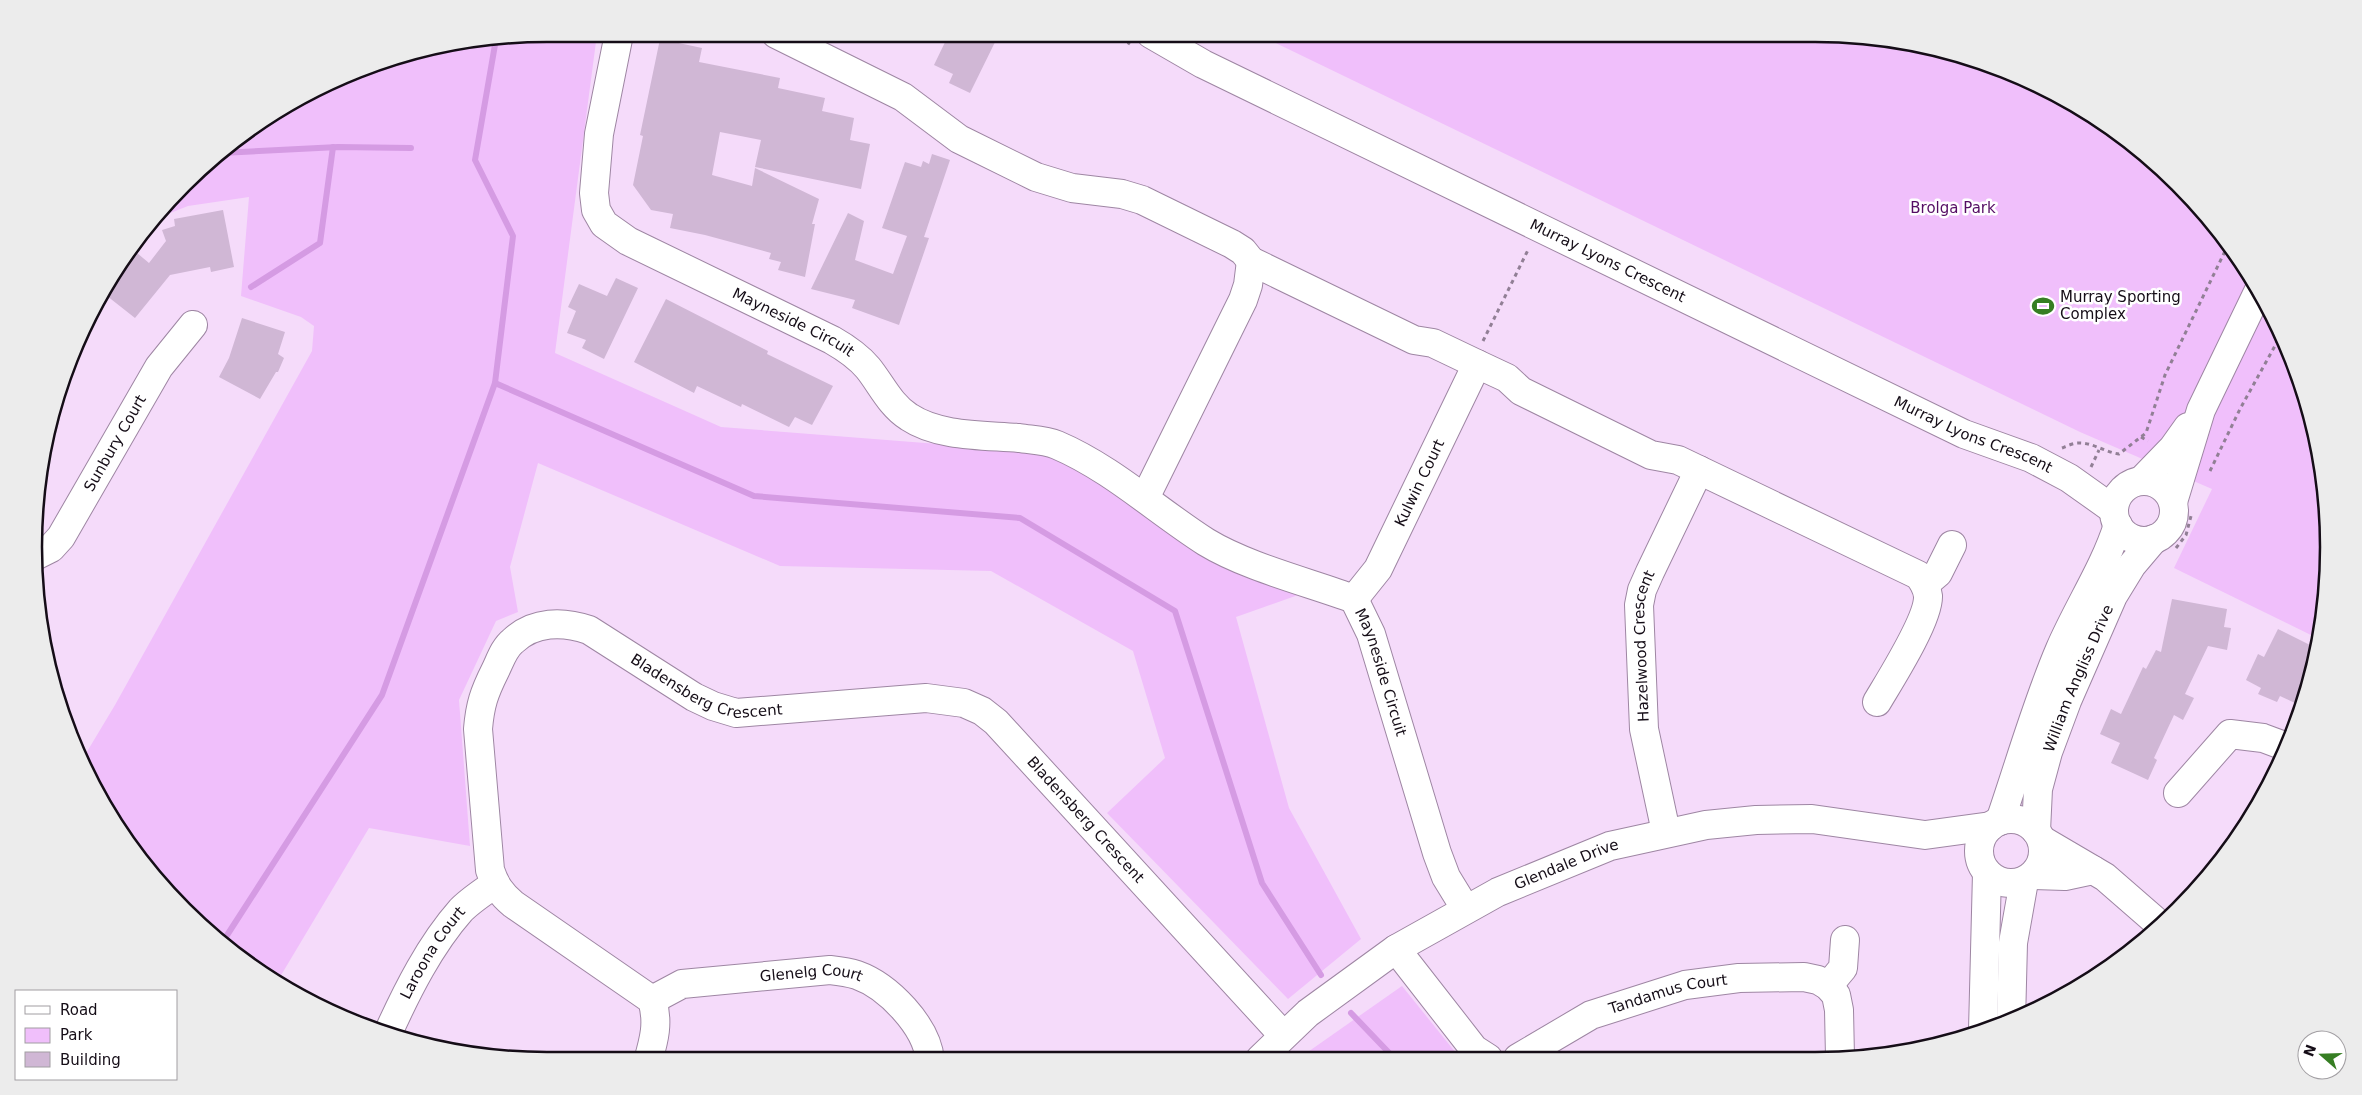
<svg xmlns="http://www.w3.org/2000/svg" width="2362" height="1095" viewBox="0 0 2362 1095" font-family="'DejaVu Sans',sans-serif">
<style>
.green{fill:#f0bffb}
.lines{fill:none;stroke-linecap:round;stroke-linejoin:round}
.stream{stroke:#d59be3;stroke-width:6}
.building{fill:#d0b7d5}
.minor-casing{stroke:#9e86a3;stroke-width:30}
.path{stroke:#917f95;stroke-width:3;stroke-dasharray:4 4;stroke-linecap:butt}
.minor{stroke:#fff;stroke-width:28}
.labels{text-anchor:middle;stroke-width:5;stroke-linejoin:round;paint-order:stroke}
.park-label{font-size:15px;fill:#550d64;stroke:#fff}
.street-label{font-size:15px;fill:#150d17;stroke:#fff}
.poi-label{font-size:15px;fill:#150d17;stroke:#fff;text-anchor:start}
.rim{fill:none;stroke:#150d17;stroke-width:2.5}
</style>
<rect width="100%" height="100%" fill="#f5dbfa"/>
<!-- green -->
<g class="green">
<polygon points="547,34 597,34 555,353 721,427 1041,452 1100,479 1301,594 1236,617 1289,808 1361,939 1288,999 1107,813 1165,758 1133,651 991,571 780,566 538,463 510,567 518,612 496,621 459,700 470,846 369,828 277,982 209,934 161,886 102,804 82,760 115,705 312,351 314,326 301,317 241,296 249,197 188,206 155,219 209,161 291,102 382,61 448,44"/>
<polygon points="1257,34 1815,34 1914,44 2011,73 2100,120 2178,184 2242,262 2289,351 2318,447 2328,547 2319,639 2174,568 2212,489 2080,432"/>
<polygon points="1402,986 1460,1058 1310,1059 1305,1054"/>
</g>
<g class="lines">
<!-- stream -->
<g class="stream">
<polyline points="221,153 338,147 411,148"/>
<polyline points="251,287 320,243 333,147"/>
<polyline points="495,383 754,496 1020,518 1175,611 1262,883 1321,975"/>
<polyline points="222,943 382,695 495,383 513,236 475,160 496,39"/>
<polyline points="1351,1013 1394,1058"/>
</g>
</g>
<!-- building -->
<g class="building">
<polygon points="949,34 999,34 970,93 949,83 953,74 934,65"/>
<polygon points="660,39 702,48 699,62 780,78 778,88 825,98 822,111 854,118 850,140 870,144 861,189 755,167 761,140 720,132 712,175 752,186 755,168 819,199 812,224 815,224 805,277 778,270 781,262 769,259 771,253 705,235 670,228 673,214 651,210 633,185 643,136 640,135"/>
<polygon points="932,154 950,160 924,237 929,238 899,325 852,308 855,300 811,289 848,213 864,221 855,260 893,274 907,236 882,228 905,162 921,167 923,161 929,164"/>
<polygon points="223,210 234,267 211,272 210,267 170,275 135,318 102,292 131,248 149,263 166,241 162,230 175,226 174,219"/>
<polygon points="616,278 638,288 604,359 582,348 586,340 567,333 576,311 568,307 579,284 607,296"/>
<polygon points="666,299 768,351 767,354 833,386 812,425 795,417 789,427 742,404 741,407 697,386 694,393 634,362"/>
<polygon points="242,318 285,332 278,354 284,358 278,372 276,372 260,399 219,377 229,358"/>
<polygon points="2172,599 2227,609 2224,627 2231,628 2227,650 2208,646 2185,694 2194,698 2183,720 2174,715 2154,758 2157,760 2148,780 2111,763 2120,743 2100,734 2111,709 2121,714 2143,667 2146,669 2156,650 2161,652"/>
<polygon points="2278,629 2318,649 2301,706 2280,696 2277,702 2258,694 2261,688 2246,680 2258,654 2264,657"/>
</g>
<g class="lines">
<!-- minor casing -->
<g class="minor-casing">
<g id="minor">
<path id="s1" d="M619 34 599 134 594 193 596 210 604 224 628 241 832 340C846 348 858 356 868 368 881 384 890 405 909 417 939 437 984 435 1019 438 1031 440 1045 440 1057 445 1111 468 1156 510 1206 542 1247 567 1308 582 1354 599L1371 634 1437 853 1446 877 1465 908"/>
<path d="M776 34 903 97 959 139 1036 177 1072 188 1122 194 1142 200 1232 244 1243 251 1251 261 1414 340 1433 343 1477 364 1507 378 1521 391 1651 455 1678 460 1918 575C1923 581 1927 587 1928 596 1929 619 1890 680 1877 702"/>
<path id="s2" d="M1151 34 1203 64 1964 434 2031 458 2069 478 2114 510"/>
<polyline points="2142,480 2173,448 2188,427"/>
<circle cx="2144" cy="511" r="30"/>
<polyline points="1145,498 1243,300 1248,285 1251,261"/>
<polyline points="2173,502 2201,410 2258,292"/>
<path id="s3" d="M35 556 51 548 61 537 159 367 193 325"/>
<polyline points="1925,584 1938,573 1952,545"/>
<path id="s4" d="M1354 599 1378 569 1477 364"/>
<polyline points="2178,793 2230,734 2263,738 2287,747"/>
<circle cx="2011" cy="851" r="32"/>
<path d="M2000 821C2020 763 2036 705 2060 649 2078 607 2104 569 2118 525"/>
<path id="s5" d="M2036 831 2038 789 2048 752 2067 701 2113 596 2132 565 2154 539"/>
<path id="s6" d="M1666 832 1644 729 1639 605 1642 590 1650 572 1699 470"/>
<polyline points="2042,840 2105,877 2159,924"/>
<polyline points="2034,875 2065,876 2093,870"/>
<polyline points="1396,949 1474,1049 1488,1058"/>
<polyline points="1828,986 1843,968 1845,940"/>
<path id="s7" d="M652 1000 682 984 830 970C839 971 848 972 857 975 888 986 927 1026 930 1060"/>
<polyline points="2011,1022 2013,943 2024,881"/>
<polyline points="1983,1030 1987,873"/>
<path id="s8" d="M388 1033C407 991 430 945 461 910 471 900 483 892 495 884"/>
<path id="s9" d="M1518 1058 1591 1015 1685 985 1739 978 1804 977 1818 980 1828 986 1836 995 1839 1010 1840 1057"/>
<path id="s10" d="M1260 1059 1308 1013 1396 949 1498 892 1610 846 1706 825 1756 820 1812 819 1925 835 1991 826"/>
<path id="s11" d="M648 1061C654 1040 659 1022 652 1000L513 904C501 894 495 885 490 870L478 729C480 705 484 693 495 671 500 661 504 648 513 641 534 621 563 621 589 630L694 697 713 706 736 713 926 698 964 703 982 711 996 722 1283 1035"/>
</g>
</g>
<!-- path -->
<g class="path">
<polyline points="1114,34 1130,44"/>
<polyline points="1483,341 1529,248"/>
<polyline points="2141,437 2148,441"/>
<path d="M2062 448C2067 446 2073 443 2078 443 2091 442 2105 452 2119 454L2146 433 2165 375 2228 245"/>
<polyline points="2091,467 2099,450"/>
<polyline points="2210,471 2240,409 2281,335"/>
<polyline points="2176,548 2186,535 2191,516"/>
</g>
<!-- minor -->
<use href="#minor" class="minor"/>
</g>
<!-- icons -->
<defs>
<g id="stadium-bare" transform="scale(1.725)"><path d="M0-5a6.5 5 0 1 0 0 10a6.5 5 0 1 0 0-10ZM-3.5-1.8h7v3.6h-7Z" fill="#367e23" stroke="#fff" stroke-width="2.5" paint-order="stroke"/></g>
</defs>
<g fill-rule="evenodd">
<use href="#stadium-bare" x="2043" y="306"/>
</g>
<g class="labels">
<!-- park labels -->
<g class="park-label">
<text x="1953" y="213">Brolga Park</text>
</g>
<!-- street labels -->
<g class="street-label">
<text dy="5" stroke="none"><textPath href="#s2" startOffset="510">Murray Lyons Crescent</textPath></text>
<text dy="5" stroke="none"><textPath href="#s1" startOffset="408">Mayneside Circuit</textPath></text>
<text dy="5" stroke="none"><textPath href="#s2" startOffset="915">Murray Lyons Crescent</textPath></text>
<text dy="5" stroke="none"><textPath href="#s3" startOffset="141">Sunbury Court</textPath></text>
<text dy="5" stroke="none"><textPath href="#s4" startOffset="134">Kulwin Court</textPath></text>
<text dy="5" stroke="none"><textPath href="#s6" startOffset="189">Hazelwood Crescent</textPath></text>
<text dy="5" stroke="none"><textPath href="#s1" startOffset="1128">Mayneside Circuit</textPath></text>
<text dy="5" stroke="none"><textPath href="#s5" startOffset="160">William Angliss Drive</textPath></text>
<text dy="5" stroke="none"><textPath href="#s11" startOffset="725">Bladensberg Crescent</textPath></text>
<text dy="5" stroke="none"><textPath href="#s11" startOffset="1160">Bladensberg Crescent</textPath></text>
<text dy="5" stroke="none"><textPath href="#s10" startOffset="366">Glendale Drive</textPath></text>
<text dy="5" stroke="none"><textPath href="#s8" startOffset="92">Laroona Court</textPath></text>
<text dy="5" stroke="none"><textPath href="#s7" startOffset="164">Glenelg Court</textPath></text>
<text dy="5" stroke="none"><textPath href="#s9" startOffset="165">Tandamus Court</textPath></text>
</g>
<!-- poi labels -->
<g class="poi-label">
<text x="2060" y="302">Murray Sporting<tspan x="2060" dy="17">Complex</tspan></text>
</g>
</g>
<!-- crop -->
<path d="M0 0H2362V1095H0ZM547 42H1815A505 505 0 0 1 2320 547V547A505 505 0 0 1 1815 1052H547A505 505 0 0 1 42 547V547A505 505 0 0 1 547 42Z" fill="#ececec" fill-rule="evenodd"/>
<path class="rim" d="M547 42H1815A505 505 0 0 1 2320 547V547A505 505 0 0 1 1815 1052H547A505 505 0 0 1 42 547V547A505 505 0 0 1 547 42Z"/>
<!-- legend -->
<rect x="15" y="990" width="162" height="90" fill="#ffffff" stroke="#a19ea2"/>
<rect x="25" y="1006" width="25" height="8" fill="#ffffff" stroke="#a19ea2"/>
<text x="60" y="1015" font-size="15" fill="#150d17">Road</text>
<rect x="25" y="1028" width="25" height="15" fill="#f0bffb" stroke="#a19ea2"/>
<text x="60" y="1040" font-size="15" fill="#150d17">Park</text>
<rect x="25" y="1052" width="25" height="15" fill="#d0b7d5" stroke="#a19ea2"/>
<text x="60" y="1065" font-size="15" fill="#150d17">Building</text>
<!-- north arrow -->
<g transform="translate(2322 1055) rotate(290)"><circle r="24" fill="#ffffff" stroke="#a19ea2"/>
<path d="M0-4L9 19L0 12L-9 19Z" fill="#367e23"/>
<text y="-8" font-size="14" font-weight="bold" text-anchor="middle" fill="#150d17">N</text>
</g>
</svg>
